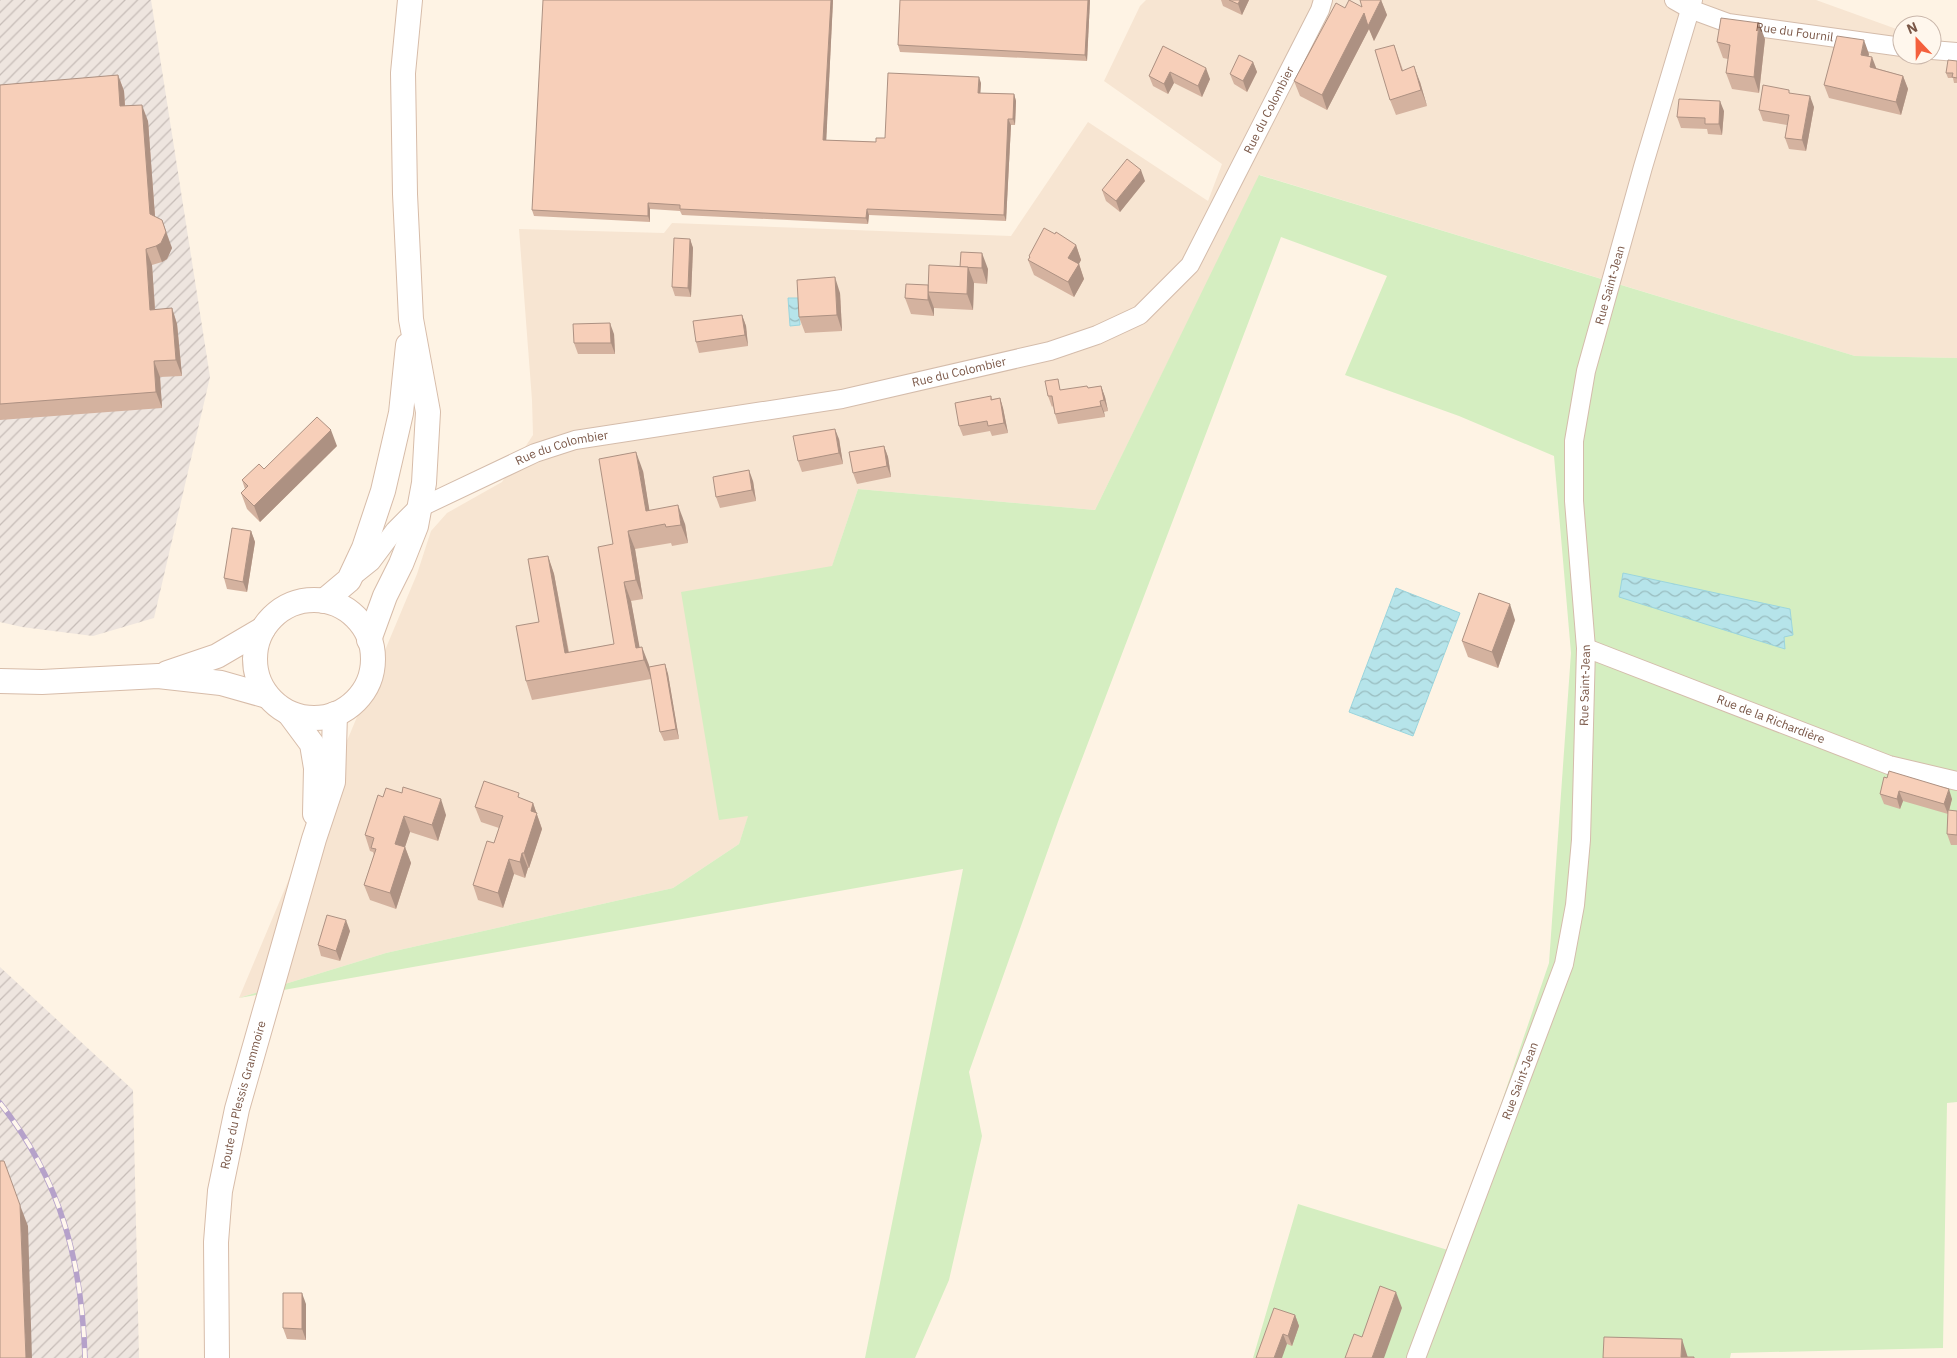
<svg xmlns="http://www.w3.org/2000/svg" width="1957" height="1358" viewBox="0 0 1957 1358" font-family="'IBM Plex Sans',sans-serif">
<style>
.residential{fill:#f7e5d2}
.industrial{fill:url(#industrial-furrows)}
.grass{fill:#d5eec1}
.water{fill:url(#water-waves);stroke:#9bd5dd}
.lines{fill:none;stroke-linecap:round;stroke-linejoin:round}
.street-casing{stroke:#d4bcab;stroke-width:20}
.secondary-casing{stroke:#d7bca9;stroke-width:26}
.street{stroke:#fff;stroke-width:18}
.secondary{stroke:#fff;stroke-width:24}
.rail-casing{stroke:#b5a1ca;stroke-width:5.5}
.rail{stroke:#fff7ed;stroke-width:4;stroke-dasharray:11;stroke-linecap:butt}
.wall{fill:#d4b29f}
.shaded-wall{fill:#ad9182}
.building{fill:#f7cfb9;stroke:#ad9182}
.labels{text-anchor:middle;stroke-width:4.5;stroke-linejoin:round;paint-order:stroke}
.street-label{font-size:12px;fill:#7a5747;stroke:#fff7ed}
</style>
<defs>
<pattern id="industrial-furrows" width="10" height="10" patternUnits="userSpaceOnUse" patternTransform="scale(1.25)"><rect width="10" height="10" fill="#eee5df"/><path d="M-1 1l2-2M0 10L10 0M9 11l2-2" fill="none" stroke="#c6bcb7"/></pattern>
<pattern id="water-waves" width="16" height="10" patternUnits="userSpaceOnUse" patternTransform="scale(1.25)"><rect width="16" height="10" fill="#b6e4ea"/><path d="M0 5q4-4 8 0t8 0" fill="none" stroke="#99bcbf"/></pattern>
</defs>
<rect width="100%" height="100%" fill="#fef3e4"/>
<!-- residential -->
<polygon class="residential" points="1146,0 1816,0 1902,31 1902,55 1932,55 1957,51 1957,358 1855,356 1260,175 1095,510 858,489 739,844 673,888 386,953 239,998 417,574 431,531 447,513 502,482 533,435 532,400 519,229 664,233 672,223 1011,236 1088,122 1208,201 1222,164 1104,81 1140,6"/>
<!-- industrial -->
<g class="industrial">
<polygon points="0,0 151,0 210,377 154,618 93,636 22,627 0,622"/>
<polygon points="0,967 133,1090 139,1358 0,1358"/>
</g>
<!-- grass -->
<polygon class="grass" points="1259,175 1855,356 1957,358 1957,1102 1947,1103 1943,1348 1731,1353 1730,1358 1253,1358 1298,1204 1451,1251 1549,963 1571,653 1554,456 1459,416 1345,375 1387,276 1281,237 1059,819 969,1072 982,1136 949,1280 915,1358 865,1358 963,869 239,998 386,953 673,888 739,844 748,816 719,820 681,592 832,566 858,489 1095,510"/>
<!-- water -->
<g class="water">
<polygon points="788,298 798,298 800,325 790,326"/>
<polygon points="1623,573 1790,609 1793,635 1784,637 1785,649 1619,597"/>
<polygon points="1396,588 1460,613 1413,736 1349,712"/>
</g>
<g class="lines">
<!-- street casing -->
<g class="street-casing">
<g id="street">
<path id="s1" d="M1674 0 1690 9 1728 23 1902 47"/>
<polyline points="1932,50 1957,52"/>
<path id="s2" d="M351 578 371 562 395 530 415 510 535 453 575 440 842 399 1050 351 1097 335 1140 315 1190 265 1320 10 1323 0"/>
<path id="s3" d="M1586 648 1889 765 1957 781"/>
<path id="s4" d="M1416 1358 1564 964 1575 905 1581 840 1586 648 1574 501V441L1586 371 1643 167 1693 0"/>
</g>
</g>
<!-- secondary casing -->
<g class="secondary-casing">
<g id="secondary">
<circle cx="314" cy="659" r="59"/>
<polyline points="324,601 349,580 364,548 383,491 401,413 408,345"/>
<polyline points="369,640 385,596 401,564 416,526 424,483 428,412 411,319 405,194 403,73 410,0"/>
<polyline points="167,673 217,656 263,629"/>
<polyline points="0,681 42,682 158,676 221,683 267,696"/>
<polyline points="289,713 312,744 316,768 315,814"/>
<path id="s5" d="M217 1358 216 1242 220 1191 237 1109 314 839 333 782 335 714"/>
</g>
</g>
<!-- street -->
<use href="#street" class="street"/>
<!-- secondary -->
<use href="#secondary" class="secondary"/>
<!-- rail casing -->
<g class="rail-casing">
<path id="rail" d="M0 1103C61 1180 82 1262 85 1358"/>
</g>
<!-- rail -->
<use href="#rail" class="rail"/>
</g>
<!-- wall -->
<g class="wall">
<polygon points="833,0 826,140 876,142 885,138 981,83 980,93 1014,94 1016,101 1015,125 1011,125 1006,221 869,215 868,224 682,215 680,211 650,209 650,222 534,216 532,210"/>
<polygon points="900,0 1090,0 1087,61 900,52 898,45"/>
<polygon points="1221,0 1249,0 1242,15 1223,6"/>
<polygon points="1381,0 1387,15 1374,41 1369,29 1327,110 1300,96 1294,81 1345,8 1362,7"/>
<polygon points="1765,39 1759,93 1732,89 1726,73 1728,59 1723,58 1717,42"/>
<polygon points="1394,45 1403,70 1420,82 1427,106 1396,115 1390,100"/>
<polygon points="1163,46 1210,79 1202,97 1174,83 1168,94 1153,86 1149,76"/>
<polygon points="1869,54 1868,56 1876,68 1903,76 1908,89 1901,115 1829,98 1824,85"/>
<polygon points="1957,61 1957,83 1954,83 1953,78 1948,78 1946,73"/>
<polygon points="1253,62 1257,72 1247,92 1234,84 1230,74"/>
<polygon points="118,75 124,91 125,106 148,121 155,217 172,248 167,259 162,262 152,265 155,310 172,308 177,324 182,376 160,377 162,408 0,420 0,85"/>
<polygon points="1790,93 1814,107 1806,151 1789,149 1785,138 1787,125 1763,121 1759,110"/>
<polygon points="1724,111 1722,135 1708,134 1707,129 1681,128 1677,117"/>
<polygon points="1145,181 1120,212 1106,201 1102,190"/>
<polygon points="690,239 693,248 691,297 675,296 672,287"/>
<polygon points="1076,245 1081,260 1079,264 1084,279 1074,297 1034,275 1028,260 1029,258 1029,256"/>
<polygon points="961,252 988,269 987,284 974,283 973,310 934,308 934,316 911,314 905,298 960,267"/>
<polygon points="840,293 842,331 805,333 799,317"/>
<polygon points="742,315 746,326 748,346 699,353 696,342"/>
<polygon points="614,334 615,354 578,354 574,343"/>
<polygon points="1101,386 1105,397 1108,411 1104,412 1105,417 1058,424 1055,414 1053,406 1052,407 1048,396 1062,390 1088,388"/>
<polygon points="991,396 992,399 1000,398 1003,408 1008,433 992,436 990,431 963,436 959,426"/>
<polygon points="839,439 843,464 802,472 798,461"/>
<polygon points="337,446 260,522 247,509 241,493 245,489 242,480 264,469"/>
<polygon points="884,446 888,457 891,477 857,484 853,473"/>
<polygon points="643,471 649,510 685,524 688,543 672,546 671,543 635,549 643,599 631,601 639,647 649,667 665,664 668,674 679,739 664,741 660,732 651,679 532,700 526,681 539,622 548,556 554,574 569,652 614,644 613,544"/>
<polygon points="753,481 756,501 720,508 716,497"/>
<polygon points="251,531 255,542 247,592 227,589 224,578"/>
<polygon points="1515,620 1498,668 1468,657 1462,641"/>
<polygon points="1884,777 1952,799 1949,811 1957,811 1957,845 1951,845 1947,834 1948,814 1903,801 1900,809 1884,804 1880,794"/>
<polygon points="383,797 446,815 438,841 410,832 405,847 411,863 396,909 370,900 364,885 374,855 373,852 370,851 365,835"/>
<polygon points="521,798 533,803 542,829 529,868 528,868 525,878 514,874 503,908 478,900 473,885 494,843 499,828 481,822 475,807"/>
<polygon points="350,931 340,961 321,956 318,945"/>
<polygon points="306,1304 306,1340 287,1339 283,1328"/>
<polygon points="1295,1315 1299,1326 1292,1346 1287,1344 1256,1358"/>
</g>
<!-- shaded-wall -->
<g class="shaded-wall">
<polygon points="831,0 833,0 826,146 823,140"/>
<polygon points="1088,0 1090,0 1087,61 1085,55"/>
<polygon points="1240,0 1249,0 1242,15 1238,4"/>
<polygon points="1381,0 1387,15 1374,41 1369,29 1327,110 1322,95 1364,13"/>
<polygon points="1759,23 1765,39 1759,93 1754,77"/>
<polygon points="1864,40 1869,54 1866,68 1861,55"/>
<polygon points="1872,57 1877,70 1870,67"/>
<polygon points="1253,62 1257,72 1247,92 1243,81"/>
<polygon points="1414,66 1420,82 1427,106 1421,90"/>
<polygon points="1206,68 1210,79 1202,97 1198,86"/>
<polygon points="1170,72 1174,83 1168,94 1164,84"/>
<polygon points="118,75 124,91 126,122 120,106"/>
<polygon points="1903,76 1908,89 1901,115 1896,102"/>
<polygon points="979,77 981,83 980,99 978,93"/>
<polygon points="1014,94 1016,101 1015,125 1013,119"/>
<polygon points="1810,96 1814,107 1806,151 1802,140"/>
<polygon points="1720,101 1724,111 1722,135 1719,124"/>
<polygon points="142,105 148,121 156,230 150,214"/>
<polygon points="1008,119 1011,125 1006,221 1004,215"/>
<polygon points="1141,170 1145,181 1120,212 1116,201"/>
<polygon points="648,203 650,209 650,222 648,216"/>
<polygon points="867,209 869,215 868,224 866,218"/>
<polygon points="162,220 172,248 167,259 162,262 156,246"/>
<polygon points="690,239 693,248 691,297 688,288"/>
<polygon points="1076,245 1081,260 1074,273 1079,264 1084,279 1074,297 1068,282 1068,258"/>
<polygon points="146,249 152,265 156,326 150,310"/>
<polygon points="982,253 988,269 987,284 982,268"/>
<polygon points="968,267 974,283 973,310 967,294"/>
<polygon points="835,277 840,293 842,331 837,315"/>
<polygon points="928,292 934,308 934,316 928,300"/>
<polygon points="172,308 177,324 182,376 176,360"/>
<polygon points="742,315 746,326 748,346 745,335"/>
<polygon points="610,323 614,334 615,354 611,343"/>
<polygon points="154,361 160,377 162,408 156,392"/>
<polygon points="1101,386 1105,397 1108,411 1104,400"/>
<polygon points="1000,398 1003,408 1008,433 1004,423"/>
<polygon points="1100,401 1104,412 1105,417 1101,406"/>
<polygon points="835,429 839,439 843,464 839,453"/>
<polygon points="331,430 337,446 260,522 254,506"/>
<polygon points="884,446 888,457 891,477 887,466"/>
<polygon points="636,452 643,471 652,526 646,511"/>
<polygon points="749,470 753,481 756,501 752,490"/>
<polygon points="678,505 685,524 688,543 681,525"/>
<polygon points="251,531 255,542 247,592 243,582"/>
<polygon points="628,531 635,549 643,599 636,580"/>
<polygon points="548,556 554,574 572,672 565,653"/>
<polygon points="624,582 631,601 642,660 636,648"/>
<polygon points="1510,604 1515,620 1498,668 1492,652"/>
<polygon points="642,647 649,665 651,678 644,660"/>
<polygon points="665,664 668,674 679,739 676,729"/>
<polygon points="1949,789 1952,799 1948,814 1944,804"/>
<polygon points="1899,791 1903,801 1900,809 1897,799"/>
<polygon points="441,799 446,815 438,841 432,825"/>
<polygon points="533,803 542,829 529,868 524,853 531,811"/>
<polygon points="404,816 410,832 405,847 411,863 396,909 390,893 395,844"/>
<polygon points="522,853 528,868 525,878 520,862"/>
<polygon points="509,859 514,874 503,908 498,893"/>
<polygon points="346,920 350,931 340,961 336,951"/>
<polygon points="20,1205 28,1226 32,1358 26,1358"/>
<polygon points="1396,1292 1402,1308 1384,1358 1372,1358"/>
<polygon points="302,1293 306,1304 306,1340 302,1329"/>
<polygon points="1295,1315 1299,1326 1292,1346 1288,1336"/>
<polygon points="1283,1334 1287,1344 1282,1358 1274,1358"/>
<polygon points="1682,1339 1688,1358 1681,1357"/>
</g>
<!-- building -->
<g class="building">
<polygon points="543,0 831,0 823,140 876,142 876,138 885,138 888,73 979,77 978,93 1014,94 1013,119 1008,119 1004,215 867,209 866,218 680,209 680,205 648,203 648,216 532,210"/>
<polygon points="900,0 1088,0 1085,55 898,45"/>
<polygon points="1229,0 1240,0 1238,4"/>
<polygon points="1349,0 1362,7 1360,0 1381,0 1368,26 1364,13 1322,95 1294,81 1336,3 1345,8"/>
<polygon points="1721,18 1759,23 1754,77 1726,73 1730,45 1717,42"/>
<polygon points="1837,36 1864,40 1861,55 1872,57 1870,67 1903,76 1896,102 1824,85"/>
<polygon points="1394,45 1402,71 1414,66 1421,90 1390,100 1375,50"/>
<polygon points="1163,46 1206,68 1198,86 1170,72 1164,84 1149,76"/>
<polygon points="1239,55 1253,62 1243,81 1230,74"/>
<polygon points="1948,60 1957,61 1957,78 1952,77 1953,73 1946,73"/>
<polygon points="118,75 120,106 142,105 150,214 162,220 166,232 161,243 156,246 146,249 150,310 172,308 176,360 154,361 156,392 0,404 0,85"/>
<polygon points="1763,85 1789,90 1789,93 1810,96 1802,140 1785,138 1789,115 1759,110"/>
<polygon points="1679,99 1720,101 1719,124 1705,124 1705,118 1677,117"/>
<polygon points="1127,159 1141,170 1116,201 1102,190"/>
<polygon points="1044,228 1055,234 1056,232 1076,245 1068,258 1079,264 1068,282 1028,260 1030,257 1029,256"/>
<polygon points="674,238 690,239 688,288 672,287"/>
<polygon points="961,252 982,253 982,268 960,267"/>
<polygon points="929,265 968,267 967,294 928,292"/>
<polygon points="835,277 837,315 799,317 797,280"/>
<polygon points="906,284 928,285 928,300 905,298"/>
<polygon points="742,315 745,335 696,342 693,321"/>
<polygon points="610,323 611,343 574,343 573,324"/>
<polygon points="1058,379 1060,390 1087,386 1088,388 1101,386 1104,400 1100,401 1101,406 1055,414 1052,396 1048,396 1045,381"/>
<polygon points="991,396 991,400 1000,398 1004,423 988,426 987,421 959,426 955,403"/>
<polygon points="317,417 331,430 254,506 241,493 248,486 242,480 259,464 264,469"/>
<polygon points="835,429 839,453 798,461 793,436"/>
<polygon points="884,446 887,466 853,473 849,452"/>
<polygon points="636,452 646,511 678,505 681,525 666,527 665,524 628,531 636,580 624,582 636,648 642,647 644,660 526,681 516,626 539,622 528,559 548,556 565,653 614,644 598,547 613,544 599,459"/>
<polygon points="749,470 752,490 716,497 713,477"/>
<polygon points="232,528 251,531 243,582 224,578"/>
<polygon points="1479,593 1510,604 1492,652 1462,641"/>
<polygon points="665,664 676,729 660,732 649,667"/>
<polygon points="1889,771 1949,789 1944,804 1899,791 1897,799 1880,794 1884,777 1887,778"/>
<polygon points="484,781 519,793 518,797 533,803 531,811 537,813 524,853 522,853 520,862 509,859 498,893 473,885 487,841 494,843 503,816 475,807"/>
<polygon points="403,787 441,799 432,825 404,816 395,844 405,847 390,893 364,885 376,849 371,848 374,838 365,835 378,795 383,797 386,788 402,793"/>
<polygon points="1948,810 1957,811 1957,835 1947,834"/>
<polygon points="327,915 346,920 336,951 318,945"/>
<polygon points="0,1161 4,1161 20,1205 26,1358 0,1358"/>
<polygon points="1380,1286 1396,1292 1372,1358 1345,1358 1354,1334 1362,1337"/>
<polygon points="283,1293 302,1293 302,1329 283,1328"/>
<polygon points="1274,1308 1295,1315 1288,1336 1283,1334 1274,1358 1256,1358"/>
<polygon points="1604,1337 1682,1339 1681,1357 1694,1357 1694,1358 1603,1358"/>
</g>
<g class="labels">
<!-- street labels -->
<g class="street-label">
<text dy="4" stroke="none"><textPath href="#s1" startOffset="126">Rue du Fournil</textPath></text>
<text dy="4" stroke="none"><textPath href="#s2" startOffset="1094">Rue du Colombier</textPath></text>
<text dy="4" stroke="none"><textPath href="#s4" startOffset="1106">Rue Saint-Jean</textPath></text>
<text dy="4" stroke="none"><textPath href="#s2" startOffset="659">Rue du Colombier</textPath></text>
<text dy="4" stroke="none"><textPath href="#s2" startOffset="254">Rue du Colombier</textPath></text>
<text dy="4" stroke="none"><textPath href="#s4" startOffset="701">Rue Saint-Jean</textPath></text>
<text dy="4" stroke="none"><textPath href="#s3" startOffset="198">Rue de la Richardière</textPath></text>
<text dy="4" stroke="none"><textPath href="#s4" startOffset="296">Rue Saint-Jean</textPath></text>
<text dy="4" stroke="none"><textPath href="#s5" startOffset="266">Route du Plessis Grammoire</textPath></text>
</g>
</g>
<!-- north arrow -->
<g transform="translate(1917 40) rotate(338)"><circle r="24" fill="#fff7ed" stroke="#cab7ab"/>
<path d="M0-4L9 19L0 12L-9 19Z" fill="#f4603d"/>
<text y="-8" font-size="14" font-weight="bold" text-anchor="middle" fill="#7a5747">N</text>
</g>
</svg>
